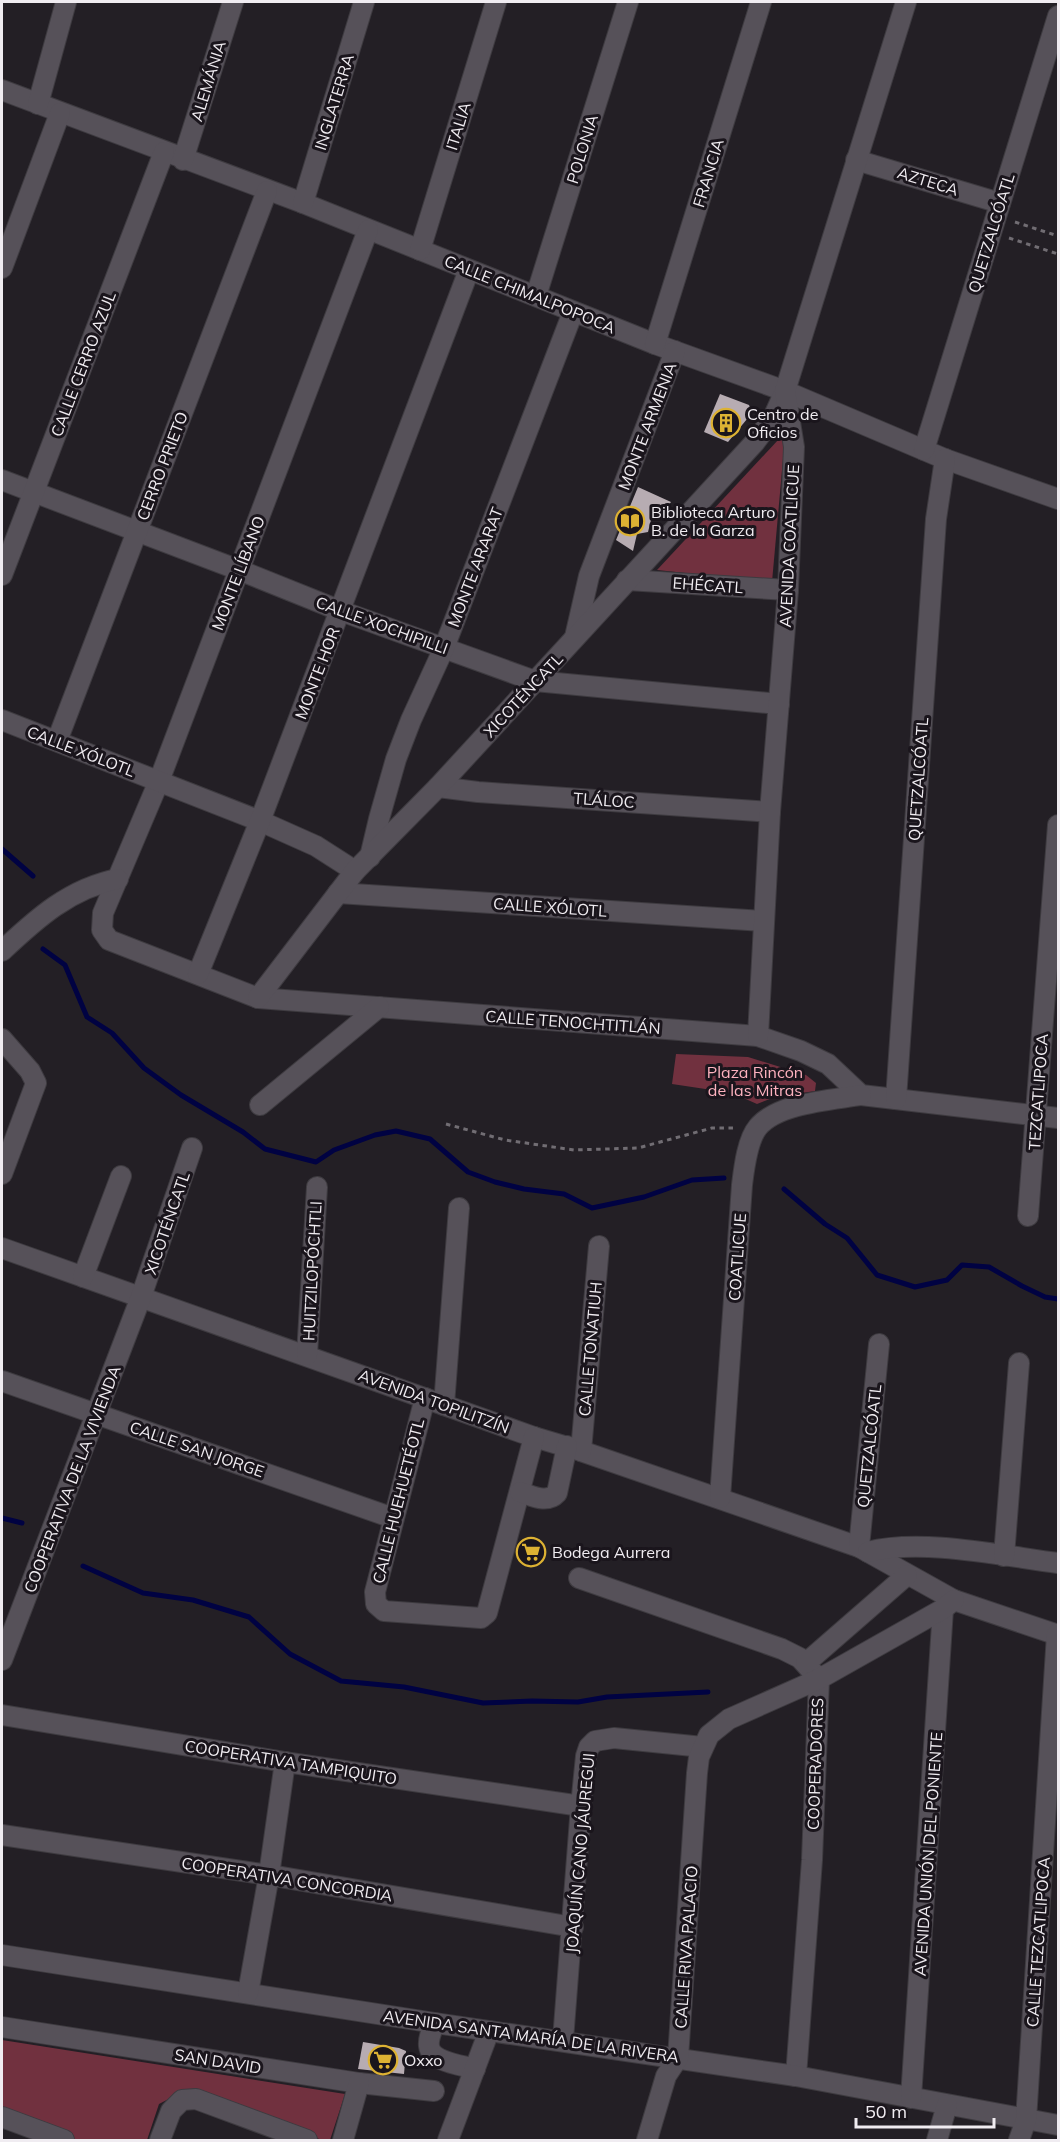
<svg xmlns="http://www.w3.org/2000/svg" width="1060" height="2142" viewBox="0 0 1060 2142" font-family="Mulish,sans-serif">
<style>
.green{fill:#71313f}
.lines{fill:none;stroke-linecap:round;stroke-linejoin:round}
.stream{stroke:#000242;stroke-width:5}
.building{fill:#b7acb2}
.minor-casing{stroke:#3e3b40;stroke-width:22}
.path{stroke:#716d73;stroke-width:3;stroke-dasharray:4.5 4.5;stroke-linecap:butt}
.minor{stroke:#565159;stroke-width:20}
.labels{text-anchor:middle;stroke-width:6;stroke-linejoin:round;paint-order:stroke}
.street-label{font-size:16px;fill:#f0ecf1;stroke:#1a151c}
.poi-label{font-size:16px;fill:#f0ecf1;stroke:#1a151c;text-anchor:start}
.park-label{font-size:16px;fill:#feb2bf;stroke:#1a151c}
</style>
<rect width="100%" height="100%" fill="#231f25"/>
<!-- green -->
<g class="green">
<polygon points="785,437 772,582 657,570 779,439"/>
<polygon points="676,1054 748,1057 806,1075 816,1083 815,1091 775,1097 757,1104 732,1093 672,1084"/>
<polygon points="2,2040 345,2094 330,2140 322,2140 193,2092 180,2093 159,2104 147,2140 77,2140 2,2109"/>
</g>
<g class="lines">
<!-- stream -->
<g class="stream">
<polyline points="2,849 33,876"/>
<polyline points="43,949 65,965 87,1017 112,1033 144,1068 181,1095 243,1132 265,1149 316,1162 334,1150 375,1135 396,1131 430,1139 468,1172 495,1182 524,1189 564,1194 592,1208 644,1197 692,1180 724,1178"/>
<polyline points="784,1189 825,1224 847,1238 877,1275 915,1287 947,1280 962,1265 989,1267 1022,1286 1045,1297 1058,1299"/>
<polyline points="2,1518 22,1523"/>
<polyline points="83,1566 143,1593 193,1600 249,1617 290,1654 341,1681 404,1687 483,1703 532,1701 578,1702 607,1697 708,1692"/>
</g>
</g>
<!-- building -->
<g class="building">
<polygon points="720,394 749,405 752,413 728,442 704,432"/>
<polygon points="638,487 671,502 661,516 652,516 648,532 637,534 633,551 616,540"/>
<polygon points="363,2042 399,2048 406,2051 404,2074 358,2069"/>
</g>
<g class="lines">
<!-- minor casing -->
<g class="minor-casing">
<g id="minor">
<polyline points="2,90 303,203 655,344 785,391 945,459 1058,499"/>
<polyline points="38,104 66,2"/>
<polyline points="183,160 233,2"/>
<polyline points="856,160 1000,203"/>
<polyline points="303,203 364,2"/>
<polyline points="368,230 159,781 103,913 102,930 109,940 258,998 758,1036 801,1051 828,1064 861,1095 1058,1118"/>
<polyline points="420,250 496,2"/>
<polyline points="2,268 60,113"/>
<polyline points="536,296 628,2"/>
<polyline points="655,344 761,2"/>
<polyline points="924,450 1058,16"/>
<polyline points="2,480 239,570 341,611 535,681 779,704"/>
<polyline points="2,575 164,152"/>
<polyline points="627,580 788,590"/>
<polyline points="575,637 589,576 675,351"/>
<polyline points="2,720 260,821 316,846 355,871"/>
<polyline points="57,741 267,191"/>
<polyline points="438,787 478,792 770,812"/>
<polyline points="370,857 379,819 396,759 411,720 444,648 573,312"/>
<polyline points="338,893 763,921"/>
<path d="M2 951C36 919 70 888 118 879"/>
<polyline points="198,974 260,821 469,270"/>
<polyline points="258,998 355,871 438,787 755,442 773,418 785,391"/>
<polyline points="758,1036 770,812 788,590 794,447 785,391 906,2"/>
<polyline points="2,1039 30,1071 36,1083 2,1174"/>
<polyline points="896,1099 936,519 945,459"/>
<polyline points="260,1105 379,1007"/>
<polyline points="1028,1216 1058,825"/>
<polyline points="2,1248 534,1437 581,1451 859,1547 954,1600 1058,1635"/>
<polyline points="83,1277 121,1176"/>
<polyline points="307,1355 317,1187"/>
<polyline points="2,1381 393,1518"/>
<polyline points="425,1398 375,1592 376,1604 384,1611 481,1618 487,1613 534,1437"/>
<polyline points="444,1405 459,1208"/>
<polyline points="581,1451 599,1246"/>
<path d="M520 1492C533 1496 547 1504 557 1493L567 1446"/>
<path d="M720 1498 742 1185C744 1169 747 1140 758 1127 778 1103 832 1100 861 1095"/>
<polyline points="859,1547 879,1344"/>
<path d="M868 1552C921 1538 1003 1556 1058 1563"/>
<polyline points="1004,1556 1019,1363"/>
<polyline points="579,1578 782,1649 800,1658 819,1679 812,1860 796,2076"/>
<polyline points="2,1660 141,1297 192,1148"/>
<polyline points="806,1663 907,1575"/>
<polyline points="2,1715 285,1762 581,1806"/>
<polyline points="2,1835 269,1875 573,1927"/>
<polyline points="2,1955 435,2023 796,2076 1058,2125"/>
<polyline points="248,1993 269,1875 285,1762"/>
<path d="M435 2023C432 2030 428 2038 429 2046 431 2062 462 2065 475 2069"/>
<polyline points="2,2027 359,2083 434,2091"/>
<polyline points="563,2040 581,1806 586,1756 589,1747 595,1741 614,1738 703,1747"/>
<polyline points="911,2098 943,1609"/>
<polyline points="2,2117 64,2140"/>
<polyline points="160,2140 171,2111 182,2100 196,2099 307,2140"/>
<polyline points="343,2140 359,2083"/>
<polyline points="448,2140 489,2031"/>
<polyline points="647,2140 666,2076 678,2058 697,1773 699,1757 709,1735 729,1719 819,1679 943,1609 954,1600"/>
<polyline points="937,2140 947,2105"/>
<polyline points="1019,2140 1026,2120 1057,1634"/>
</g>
</g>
<!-- path -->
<g class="path">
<polyline points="1015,222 1058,236"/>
<polyline points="1009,238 1058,254"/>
<polyline points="446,1124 505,1140 574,1150 638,1148 712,1128 737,1128"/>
</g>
<!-- minor -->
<use href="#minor" class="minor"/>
</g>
<!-- icons -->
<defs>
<g id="building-ring" transform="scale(1.5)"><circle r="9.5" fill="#1a151c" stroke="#ddb233" stroke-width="1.5"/><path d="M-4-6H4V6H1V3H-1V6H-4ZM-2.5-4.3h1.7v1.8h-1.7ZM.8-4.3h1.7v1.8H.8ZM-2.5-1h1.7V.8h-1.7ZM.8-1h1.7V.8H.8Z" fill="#ddb233"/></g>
<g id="library-ring" transform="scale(1.5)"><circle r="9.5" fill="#1a151c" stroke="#ddb233" stroke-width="1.5"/><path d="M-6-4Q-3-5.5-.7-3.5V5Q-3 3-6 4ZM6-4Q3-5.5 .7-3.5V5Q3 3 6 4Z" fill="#ddb233"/></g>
<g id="supermarket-ring" transform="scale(1.5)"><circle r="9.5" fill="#1a151c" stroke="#ddb233" stroke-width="1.5"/><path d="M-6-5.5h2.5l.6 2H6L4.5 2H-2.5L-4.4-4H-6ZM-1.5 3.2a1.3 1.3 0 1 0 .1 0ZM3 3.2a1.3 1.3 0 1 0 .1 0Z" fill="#ddb233"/></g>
</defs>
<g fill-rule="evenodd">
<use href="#building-ring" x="726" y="423"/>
<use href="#library-ring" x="630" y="521"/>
<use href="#supermarket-ring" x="531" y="1552"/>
<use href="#supermarket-ring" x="383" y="2060"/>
</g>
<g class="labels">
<!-- street labels -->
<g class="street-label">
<text transform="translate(208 81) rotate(-73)" y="6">ALEMÁNIA</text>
<text transform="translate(334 102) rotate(-73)" y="6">INGLATERRA</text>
<text transform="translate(458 126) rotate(-73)" y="6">ITALIA</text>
<text transform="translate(582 149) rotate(-73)" y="6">POLONIA</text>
<text transform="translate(708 173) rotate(-73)" y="6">FRANCIA</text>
<text transform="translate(928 181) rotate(17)" y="6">AZTECA</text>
<text transform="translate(991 233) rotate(-73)" y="6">QUETZALCÓATL</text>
<text transform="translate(530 294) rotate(22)" y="6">CALLE CHIMALPOPOCA</text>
<text transform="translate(83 364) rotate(-69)" y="6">CALLE CERRO AZUL</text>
<text transform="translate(647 426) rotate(-69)" y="6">MONTE ARMENIA</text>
<text transform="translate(162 466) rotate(-69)" y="6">CERRO PRIETO</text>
<text transform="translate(789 546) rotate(-87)" y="6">AVENIDA COATLICUE</text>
<text transform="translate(475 567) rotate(-69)" y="6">MONTE ARARAT</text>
<text transform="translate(238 573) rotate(-69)" y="6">MONTE LÍBANO</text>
<text transform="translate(708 585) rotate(4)" y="6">EHÉCATL</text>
<text transform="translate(382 625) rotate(20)" y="6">CALLE XOCHIPILLI</text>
<text transform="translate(317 673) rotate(-69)" y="6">MONTE HOR</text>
<text transform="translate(523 695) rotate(-47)" y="6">XICOTÉNCATL</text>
<text transform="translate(81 751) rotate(21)" y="6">CALLE XÓLOTL</text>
<text transform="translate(918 779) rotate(-86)" y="6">QUETZALCÓATL</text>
<text transform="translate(604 800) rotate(4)" y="6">TLÁLOC</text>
<text transform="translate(550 907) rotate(4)" y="6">CALLE XÓLOTL</text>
<text transform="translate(573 1022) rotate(4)" y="6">CALLE TENOCHTITLÁN</text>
<text transform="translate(1038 1092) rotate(-86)" y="6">TEZCATLIPOCA</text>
<text transform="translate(167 1223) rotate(-71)" y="6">XICOTÉNCATL</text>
<text transform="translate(737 1257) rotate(-86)" y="6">COATLICUE</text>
<text transform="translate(312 1271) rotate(-87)" y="6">HUITZILOPÓCHTLI</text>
<text transform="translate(590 1349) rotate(-85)" y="6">CALLE TONATIUH</text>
<text transform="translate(434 1401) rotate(20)" y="6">AVENIDA TOPILITZÍN</text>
<text transform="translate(869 1446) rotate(-84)" y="6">QUETZALCÓATL</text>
<text transform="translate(197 1449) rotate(19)" y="6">CALLE SAN JORGE</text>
<text transform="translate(72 1479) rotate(-69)" y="6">COOPERATIVA DE LA VIVIENDA</text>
<text transform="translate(398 1501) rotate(-76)" y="6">CALLE HUEHUETÉOTL</text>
<text transform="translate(291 1762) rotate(9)" y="6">COOPERATIVA TAMPIQUITO</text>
<text transform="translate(815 1764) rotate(-88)" y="6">COOPERADORES</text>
<text transform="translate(580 1853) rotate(-85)" y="6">JOAQUÍN CANO JÁUREGUI</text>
<text transform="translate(928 1854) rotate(-86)" y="6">AVENIDA UNIÓN DEL PONIENTE</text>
<text transform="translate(287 1879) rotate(9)" y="6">COOPERATIVA CONCORDIA</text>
<text transform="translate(1038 1942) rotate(-86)" y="6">CALLE TEZCATLIPOCA</text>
<text transform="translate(686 1947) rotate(-86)" y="6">CALLE RIVA PALACIO</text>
<text transform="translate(531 2036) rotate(8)" y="6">AVENIDA SANTA MARÍA DE LA RIVERA</text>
<text transform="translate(218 2061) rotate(9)" y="6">SAN DAVID</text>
</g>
<!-- poi labels -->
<g class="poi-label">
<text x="747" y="420">Centro de<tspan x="747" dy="18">Oficios</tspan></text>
<text x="651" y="518">Biblioteca Arturo<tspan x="651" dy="18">B. de la Garza</tspan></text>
<text x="552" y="1558">Bodega Aurrera</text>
<text x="404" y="2066">Oxxo</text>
</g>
<!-- park labels -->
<g class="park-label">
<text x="755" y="1078">Plaza Rincón<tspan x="755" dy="18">de las Mitras</tspan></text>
</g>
</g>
<!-- border -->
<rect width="1060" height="2142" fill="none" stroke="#f0ecf1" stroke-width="6"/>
<!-- scale -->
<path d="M856 2118v9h138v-9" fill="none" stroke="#f0ecf1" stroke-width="3"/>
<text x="865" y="2118" font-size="18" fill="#f0ecf1" stroke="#1a151c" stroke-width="4.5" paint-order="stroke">50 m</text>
</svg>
